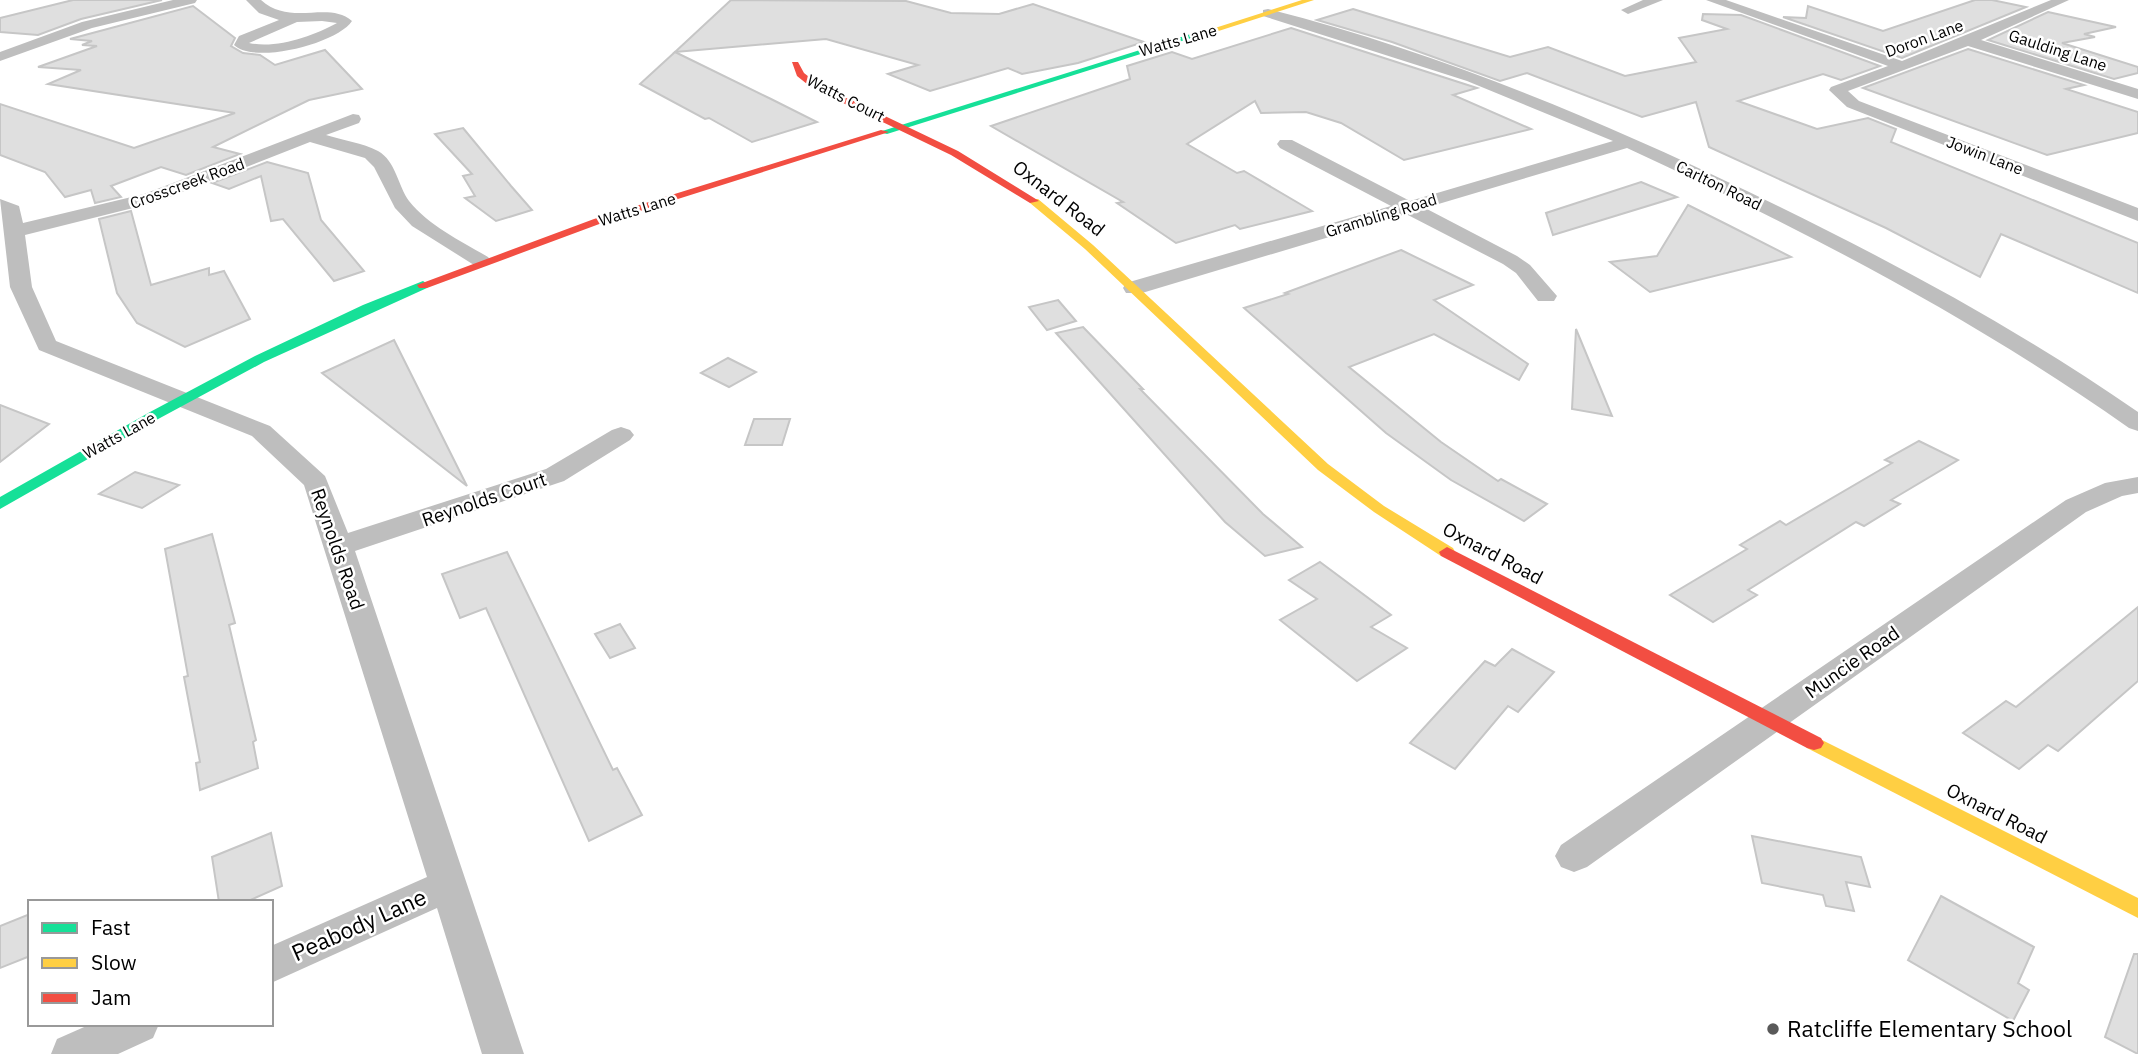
<svg xmlns="http://www.w3.org/2000/svg" width="2138" height="1054" viewBox="0 0 2138 1054" font-family="'IBM Plex Sans',sans-serif">
<style>
.building{fill:#dfdfdf;stroke:#c6c6c6;stroke-width:2}
.lines{fill:none;stroke-linecap:round;stroke-linejoin:round}
.street{fill:#bebebe;fill-rule:evenodd}
.fast{fill:#16e098;fill-rule:evenodd}
.slow{fill:#ffcf43;fill-rule:evenodd}
.jam{fill:#f24e42;fill-rule:evenodd}
.poi-dot{fill:#595959;stroke:#fff;stroke-width:2.5}
.labels{text-anchor:middle;stroke-width:5;stroke-linejoin:round;paint-order:stroke}
.far-street-label{font-size:16px;fill:#000;stroke:#fff}
.street-label{font-size:19px;fill:#000;stroke:#fff}
.near-street-label{font-size:23px;fill:#000;stroke:#fff}
.near-poi-label{font-size:23px;fill:#000;stroke:#fff;text-anchor:start}
</style>
<rect width="100%" height="100%" fill="#fff"/>
<!-- building -->
<g class="building">
<polygon points="73,0 162,0 81,19 38,35 0,32 0,18"/>
<polygon points="731,0 906,1 951,13 999,14 1033,4 1144,42 1078,63 1022,74 1008,68 930,91 888,74 918,65 826,39 675,52"/>
<polygon points="1975,0 1992,0 2026,7 1902,58 1783,17 1806,18 1808,6 1883,31"/>
<polygon points="193,6 235,38 231,46 243,53 260,55 275,65 325,50 362,89 309,100 213,147 240,154 186,175 161,167 111,186 121,197 95,203 91,190 65,197 45,172 0,155 0,104 134,148 235,113 48,84 81,70 38,67 97,46 82,45 92,41 70,39"/>
<polygon points="1353,9 1510,57 1548,47 1625,76 1696,62 1679,38 1727,29 1702,20 1703,14 1741,15 1880,66 1841,80 1823,74 1738,101 1817,129 1868,118 1896,129 1891,142 2138,243 2138,293 2001,234 1980,277 1886,228 1709,147 1696,102 1642,117 1527,73 1500,81 1392,42 1317,20"/>
<polygon points="2048,12 2116,27 2084,34 2095,37 2062,43 2138,67 2138,73 2114,79 1988,40"/>
<polygon points="1291,28 1477,88 1453,95 1531,129 1404,160 1341,123 1306,112 1261,113 1255,101 1187,144 1237,173 1244,171 1312,211 1240,229 1235,225 1176,243 1117,203 1123,202 991,126 1130,79 1127,66 1172,52 1192,59"/>
<polygon points="1968,49 2084,85 2066,89 2138,112 2138,133 2047,155 1863,88"/>
<polygon points="675,52 771,99 817,122 752,142 709,118 705,119 640,84"/>
<polygon points="463,128 511,186 532,210 496,221 465,198 475,196 463,176 472,174 435,134"/>
<polygon points="267,162 308,173 321,220 364,271 334,281 283,219 271,221 261,176 229,189 212,183"/>
<polygon points="1641,182 1677,197 1553,235 1546,213"/>
<polygon points="1688,205 1728,225 1791,257 1650,292 1610,262 1657,256"/>
<polygon points="131,211 151,285 209,268 209,275 224,271 250,319 185,347 137,323 117,293 99,219"/>
<polygon points="1401,250 1473,285 1434,300 1528,364 1519,380 1434,334 1349,367 1441,442 1498,481 1501,479 1547,504 1524,521 1451,480 1386,433 1244,308 1288,294 1285,293"/>
<polygon points="1058,300 1076,321 1047,330 1029,307"/>
<polygon points="1083,327 1143,389 1140,389 1263,514 1302,547 1265,556 1225,522 1056,333"/>
<polygon points="1576,329 1612,416 1572,409"/>
<polygon points="394,340 467,486 322,373"/>
<polygon points="728,358 756,372 729,387 701,373"/>
<polygon points="0,405 49,424 0,462"/>
<polygon points="754,419 790,419 782,445 745,445"/>
<polygon points="1919,441 1958,460 1891,500 1900,504 1864,526 1856,522 1748,590 1757,595 1713,622 1670,595 1747,549 1740,545 1780,521 1786,525 1892,463 1885,460"/>
<polygon points="135,472 179,485 142,508 99,494"/>
<polygon points="212,534 235,623 229,625 256,740 253,742 258,768 200,790 196,763 200,762 184,677 188,676 165,549"/>
<polygon points="507,552 613,770 617,768 642,815 589,841 486,608 460,618 442,574"/>
<polygon points="1320,562 1391,615 1371,627 1407,648 1357,681 1280,620 1317,599 1289,580"/>
<polygon points="2138,607 2138,681 2058,751 2048,745 2019,769 1963,733 2006,701 2016,707"/>
<polygon points="620,624 635,648 610,658 595,634"/>
<polygon points="1512,649 1554,672 1518,712 1508,706 1455,769 1410,743 1485,661 1495,666"/>
<polygon points="271,833 282,886 246,902 219,902 212,857"/>
<polygon points="1752,836 1861,857 1870,887 1846,882 1854,911 1826,906 1823,895 1762,883"/>
<polygon points="1941,896 2034,947 2018,983 2029,990 2013,1021 1908,960"/>
<polygon points="30,914 30,956 0,968 0,926"/>
<polygon points="2134,954 2138,954 2138,1054 2105,1037"/>
</g>
<g class="lines">
<!-- street -->
<g class="street">
<polygon points="173,0 197,0 195,3 92,28 0,61 0,52 82,22"/>
<path d="M246 0H261C291 27 328 0 352 21 338 43 255 65 234 45L239 36 279 20 259 13ZM322 21 337 23C313 36 277 49 249 43L297 22Z"/>
<polygon points="1643,0 1663,0 1628,14 1621,10"/>
<polygon points="1706,0 1726,0 1902,61 2051,0 2069,0 1981,40 2138,89 2138,99 1968,46 1848,91 1859,101 2138,208 2138,221 1847,107 1829,90 1831,87 1888,66"/>
<path d="M1268 9C1434 51 1593 117 1747 191 1882 256 2014 326 2138 412V431L2129 428C1972 317 1802 229 1627 148L1425 208 1517 256 1530 265 1557 296 1554 301H1538L1516 273 1503 264 1406 214 1142 293H1126L1123 288 1126 283 1391 206 1280 148 1277 144 1280 140H1292L1410 201 1613 141 1467 81 1263 16V10Z"/>
<path d="M353 114 359 115 361 119 359 123 326 135C342 140 363 143 378 151 396 161 398 186 409 201 429 226 461 241 488 257L491 261 488 265H474L412 226 395 208 374 167 365 158 310 142 157 202 25 235 32 287 56 341 270 426 325 476 348 533 546 469 612 430 621 427 630 430 634 435 630 440 564 481 355 551 524 1054H482L437 908 271 983V946L427 877 304 485 252 436 39 350 10 287 0 199 19 206 23 223 144 194Z"/>
<polygon points="2138,477 2138,493 2122,496 2086,512 1587,867 1574,872 1561,867 1555,856 1561,845 2066,500 2105,483"/>
<polygon points="91,1024 159,1024 153,1038 118,1054 51,1054 57,1039"/>
</g>
<!-- fast -->
<g class="fast">
<polygon points="1194,33 1201,35 887,134 879,132"/>
<polygon points="423,281 429,285 427,288 264,362 160,418 0,509 0,497 150,412 255,356 363,305"/>
</g>
<!-- slow -->
<g class="slow">
<polygon points="1302,0 1314,0 1200,37 1193,35"/>
<polygon points="1030,199 1038,199 1093,245 1328,464 1384,506 1453,548 1455,552 1453,556 1441,556 1374,512 1318,470 1085,249 1030,203"/>
<polygon points="1814,736 2138,898 2138,918 1807,748 1804,743 1807,738"/>
</g>
<!-- jam -->
<g class="jam">
<polygon points="792,62 798,62 804,73 818,84 958,151 1039,201 1030,203 951,155 812,88 797,76"/>
<polygon points="881,130 889,132 602,223 427,288 419,288 417,285 594,219"/>
<polygon points="1447,547 1821,738 1824,743 1821,748 1814,750 1807,748 1441,556 1439,552"/>
</g>
</g>
<!-- markers -->
<circle class="poi-dot" cx="1773" cy="1029" r="7"/>
<g class="labels">
<!-- far-street labels -->
<g class="far-street-label">
<text transform="translate(1924 38) rotate(-20)" y="6">Doron Lane</text>
<text transform="translate(1178 40) rotate(-16)" y="6">Watts Lane</text>
<text transform="translate(2058 50) rotate(18)" y="6">Gaulding Lane</text>
<text transform="translate(846 98) rotate(27)" y="6">Watts Court</text>
<text transform="translate(1985 155) rotate(21)" y="6">Jowin Lane</text>
<text transform="translate(187 183) rotate(-20)" y="6">Crosscreek Road</text>
<text transform="translate(1719 185) rotate(26)" y="6">Carlton Road</text>
<text transform="translate(637 209) rotate(-17)" y="6">Watts Lane</text>
<text transform="translate(1381 215) rotate(-17)" y="6">Grambling Road</text>
<text transform="translate(119 435) rotate(-29)" y="6">Watts Lane</text>
</g>
<!-- street labels -->
<g class="street-label">
<text transform="translate(1059 198) rotate(38)" y="7">Oxnard Road</text>
<text transform="translate(484 499) rotate(-19)" y="7">Reynolds Court</text>
<text transform="translate(338 549) rotate(71)" y="7">Reynolds Road</text>
<text transform="translate(1493 553) rotate(28)" y="7">Oxnard Road</text>
<text transform="translate(1852 662) rotate(-35)" y="7">Muncie Road</text>
<text transform="translate(1997 813) rotate(27)" y="7">Oxnard Road</text>
</g>
<!-- near-street labels -->
<g class="near-street-label">
<text transform="translate(359 925) rotate(-24)" y="8">Peabody Lane</text>
</g>
<!-- near-poi labels -->
<g class="near-poi-label">
<text x="1787" y="1037">Ratcliffe Elementary School</text>
</g>
</g>
<!-- legend -->
<rect x="28" y="900" width="245" height="126" fill="#ffffff" stroke="#999999" stroke-width="2"/>
<rect x="42" y="923" width="35" height="10" fill="#16e098" stroke="#999999" stroke-width="2"/>
<text x="91" y="935" font-size="21" fill="#000000">Fast</text>
<rect x="42" y="958" width="35" height="10" fill="#ffcf43" stroke="#999999" stroke-width="2"/>
<text x="91" y="970" font-size="21" fill="#000000">Slow</text>
<rect x="42" y="993" width="35" height="10" fill="#f24e42" stroke="#999999" stroke-width="2"/>
<text x="91" y="1005" font-size="21" fill="#000000">Jam</text>
</svg>
